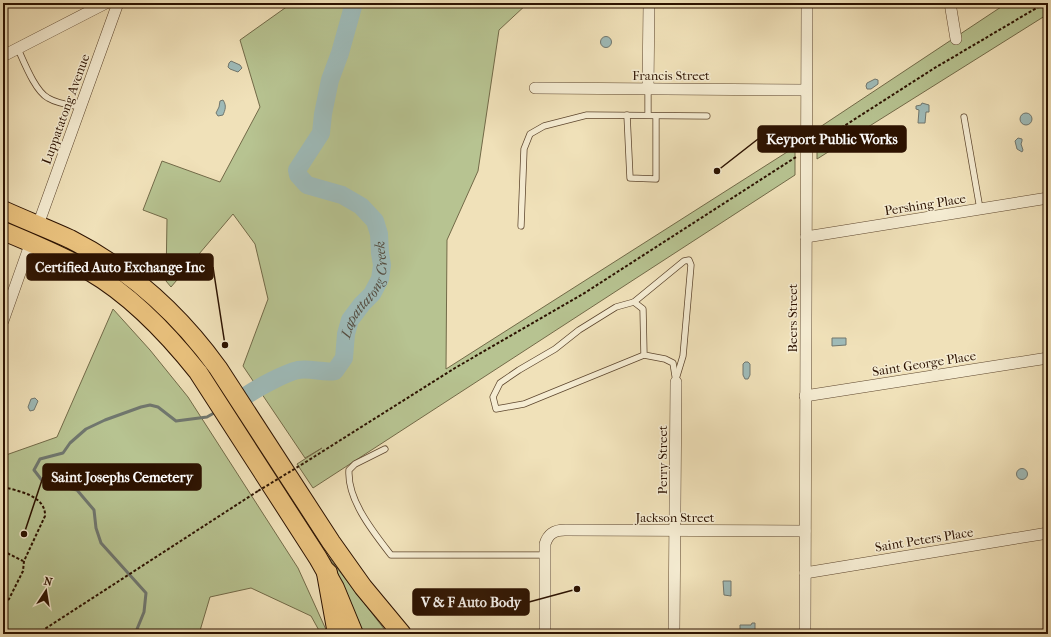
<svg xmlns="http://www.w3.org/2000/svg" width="1051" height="637" viewBox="0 0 1051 637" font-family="'IM FELL French Canon',serif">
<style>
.green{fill:#b7c391;stroke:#726a48}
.water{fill:#9ebbb9;stroke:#70776f}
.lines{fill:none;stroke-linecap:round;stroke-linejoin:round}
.stream{stroke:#70776f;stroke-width:3}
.river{stroke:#9ebbb9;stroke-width:18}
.service-casing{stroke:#5d462e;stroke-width:7}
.minor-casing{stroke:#5d462e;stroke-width:12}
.trunk-casing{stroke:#2c1200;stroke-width:20}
.motorway-casing{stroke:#2c1200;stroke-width:22}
.path{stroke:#2c1200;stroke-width:2;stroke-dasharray:3 2;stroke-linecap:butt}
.service{stroke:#f5ecd2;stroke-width:5.5}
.minor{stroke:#f5ecd2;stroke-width:11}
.trunk{stroke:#e8c07c;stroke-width:18}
.motorway{stroke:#e8c07c;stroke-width:20}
.path-bridge{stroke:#2c1200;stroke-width:2;stroke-dasharray:3 2;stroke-linecap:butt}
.labels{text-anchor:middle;stroke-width:3;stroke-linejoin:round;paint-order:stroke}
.street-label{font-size:13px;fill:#2c1200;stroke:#f5ecd2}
.water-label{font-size:14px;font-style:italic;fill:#544d41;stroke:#f5ecd2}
.leader{fill:none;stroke:#2c1200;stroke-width:1.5}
.callout-dot{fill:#2c1200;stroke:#f5ecd2;stroke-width:1.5}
.callout{fill:#2c1200;stroke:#2c1200;stroke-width:1.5}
.callout-label{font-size:14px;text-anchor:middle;font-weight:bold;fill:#fff}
</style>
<rect width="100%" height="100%" fill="#f0e1b9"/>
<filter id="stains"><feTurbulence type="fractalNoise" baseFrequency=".005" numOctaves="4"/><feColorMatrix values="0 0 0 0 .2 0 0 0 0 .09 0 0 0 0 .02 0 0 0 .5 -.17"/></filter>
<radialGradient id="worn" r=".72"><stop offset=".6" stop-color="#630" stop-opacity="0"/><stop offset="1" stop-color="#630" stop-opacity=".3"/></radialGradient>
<!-- green -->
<g class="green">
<polygon points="292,3 528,3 499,30 478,171 447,240 446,369 795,147 795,175 313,488 297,464 322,448 305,458 243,366 268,299 255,244 233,214 171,287 166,281 167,219 143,210 162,161 220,182 260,107 240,40"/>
<polygon points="1007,3 1048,3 1048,14 817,159 817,129"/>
<polygon points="113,309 150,350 188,397 298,568 328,634 321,634 311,616 251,588 210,597 199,634 3,634 3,454 6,455 57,437"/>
<polygon points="317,542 388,634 361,634"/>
</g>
<!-- water -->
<g class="water">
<circle cx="606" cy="42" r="5.5"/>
<polygon points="231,61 240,65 242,68 238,72 230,69 228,67 229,63"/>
<polygon points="875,79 878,80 878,84 871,89 867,89 866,86 867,83"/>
<path d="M223 100C227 106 225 110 223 115L218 116 216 113 219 107 220 101Z"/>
<polygon points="922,103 929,105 929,112 926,112 925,123 918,123 919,110 916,109 916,106 921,105"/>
<circle cx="1026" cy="119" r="6"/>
<polygon points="1018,138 1022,139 1022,141 1021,144 1023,150 1022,152 1017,149 1015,141"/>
<polygon points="832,338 846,338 846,345 832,346"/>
<polygon points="745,362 748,362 750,364 750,375 748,379 745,379 743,375 743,364"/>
<polygon points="35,398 38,401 34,410 30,411 28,407 31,399"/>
<circle cx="1022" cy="474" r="5.5"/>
<polygon points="723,581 731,581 731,596 724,595"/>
<polygon points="752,623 755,623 755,632 740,632 740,625 751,625"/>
</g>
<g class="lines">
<!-- stream -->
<polyline class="stream" points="135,634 144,612 146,593 101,543 96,528 94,510 77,490 44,483 34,470 40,459 63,453 70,443 86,429 105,420 141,407 150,405 158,407 176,421 207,417 214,413"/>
<!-- river -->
<path class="river" id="s1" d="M247 395C259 387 285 373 298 370 311 368 323 373 335 371L344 358 346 334 350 320 362 304 372 294 380 279 382 265 380 253 379 234 375 221 361 206 342 195 307 185 298 175 297 170 321 133 323 114 330 80 340 53 354 3"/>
<!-- service casing -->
<g class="service-casing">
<g id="service">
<path d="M18 49C24 62 35 91 48 98 58 104 70 105 81 107"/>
<polyline points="648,89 648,115"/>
<polyline points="627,115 630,178 656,179 656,116"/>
<polyline points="964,117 980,209"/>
<polyline points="521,226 524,149 530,134 544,126 587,115 707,116"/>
<polyline points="634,302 684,261 689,260 691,265 683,356 676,379"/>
<polyline points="644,355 643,309 634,302 616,307 579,330 555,349 519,370 500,383 493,397 496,409 524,404 644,355 665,359 673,363 676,382"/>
<path d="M385 449 355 464 349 470C347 500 374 533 391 555H545"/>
</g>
</g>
<!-- minor casing -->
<g class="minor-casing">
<g id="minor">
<polyline points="950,3 956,39"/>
<polyline points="3,56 106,3"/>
<polyline points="535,88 806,90"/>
<polyline points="648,89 649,3"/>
<polyline points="38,225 118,3"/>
<polyline points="806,237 1048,198"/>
<polyline points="3,321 31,242"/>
<polyline points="805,396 1048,358"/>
<polyline points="805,573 1048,533"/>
<path d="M545 634V544C548 534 554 530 565 530L805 531"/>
<polyline points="674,634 676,382"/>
<polyline points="805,634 807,3"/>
</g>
</g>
<!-- trunk casing -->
<g class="trunk-casing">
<g id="trunk">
<path d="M3 210C25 220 48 229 70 239 129 269 179 314 218 368L331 542 363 587 402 634"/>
<path d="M3 231C32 243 61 255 89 271 132 296 167 333 198 372L318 558 335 588 354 634"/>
</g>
</g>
<!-- motorway casing -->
<g class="motorway-casing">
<polyline id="motorway" points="327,573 338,634"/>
</g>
<!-- path -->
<g class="path">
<polyline points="816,144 933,69 1045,3"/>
<polyline points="301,465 455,368 583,294 796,157"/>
<path d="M3 487C19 491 46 496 45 516L24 561 23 571 9 599 3 607"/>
<polyline points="3,551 23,561"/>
<polyline points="37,634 258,491"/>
</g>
<!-- service -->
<use href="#service" class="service"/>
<!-- minor -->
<use href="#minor" class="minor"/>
<!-- trunk -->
<use href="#trunk" class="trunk"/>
<!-- motorway -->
<use href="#motorway" class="motorway"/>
<!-- path-bridge -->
<polyline class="path-bridge" points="258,491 301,465"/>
</g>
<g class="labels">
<!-- street labels -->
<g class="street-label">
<text x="671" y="80">Francis Street</text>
<text transform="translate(65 109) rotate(-70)" y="5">Luppatatong Avenue</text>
<text transform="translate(925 204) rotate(-9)" y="5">Pershing Place</text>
<text transform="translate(792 318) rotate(-90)" y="5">Beers Street</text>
<text transform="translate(924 363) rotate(-9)" y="5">Saint George Place</text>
<text transform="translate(662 460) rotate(-90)" y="5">Perry Street</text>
<text x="675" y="522">Jackson Street</text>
<text transform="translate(924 539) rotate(-9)" y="5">Saint Peters Place</text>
</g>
<!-- water labels -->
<g class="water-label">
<text dy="5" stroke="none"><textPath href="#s1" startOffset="184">Lapattatong Creek</textPath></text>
</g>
</g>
<!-- callouts -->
<path class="leader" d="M717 171L758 139M225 345L213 267M24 534L43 477M577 589L529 602"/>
<g class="callout-dot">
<circle cx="717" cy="171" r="4"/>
<circle cx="225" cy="345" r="4"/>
<circle cx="24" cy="534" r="4"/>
<circle cx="577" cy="589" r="4"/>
</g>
<g class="callout">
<rect x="758" y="126" width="148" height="26" rx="4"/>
<rect x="27" y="254" width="186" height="26" rx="4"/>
<rect x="43" y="464" width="158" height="26" rx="4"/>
<rect x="413" y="589" width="116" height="26" rx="4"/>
</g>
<g class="callout-label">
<text x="832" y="144">Keyport Public Works</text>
<text x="120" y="272">Certified Auto Exchange Inc</text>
<text x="122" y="482">Saint Josephs Cemetery</text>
<text x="471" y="607">V &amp; F Auto Body</text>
</g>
<!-- margin -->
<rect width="1051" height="637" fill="none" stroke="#f0e1b9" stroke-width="16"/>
<rect x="4" y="4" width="1043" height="629" fill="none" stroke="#2c1200" stroke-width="2"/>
<rect x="8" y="8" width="1035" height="621" fill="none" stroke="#2c1200"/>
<!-- north arrow -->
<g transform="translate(46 591) rotate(12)" stroke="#f5ecd2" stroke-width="3" paint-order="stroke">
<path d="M0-3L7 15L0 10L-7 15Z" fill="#2c1200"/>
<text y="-6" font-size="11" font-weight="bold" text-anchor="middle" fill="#2c1200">N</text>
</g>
<rect width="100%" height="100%" filter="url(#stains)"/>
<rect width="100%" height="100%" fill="url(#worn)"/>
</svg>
